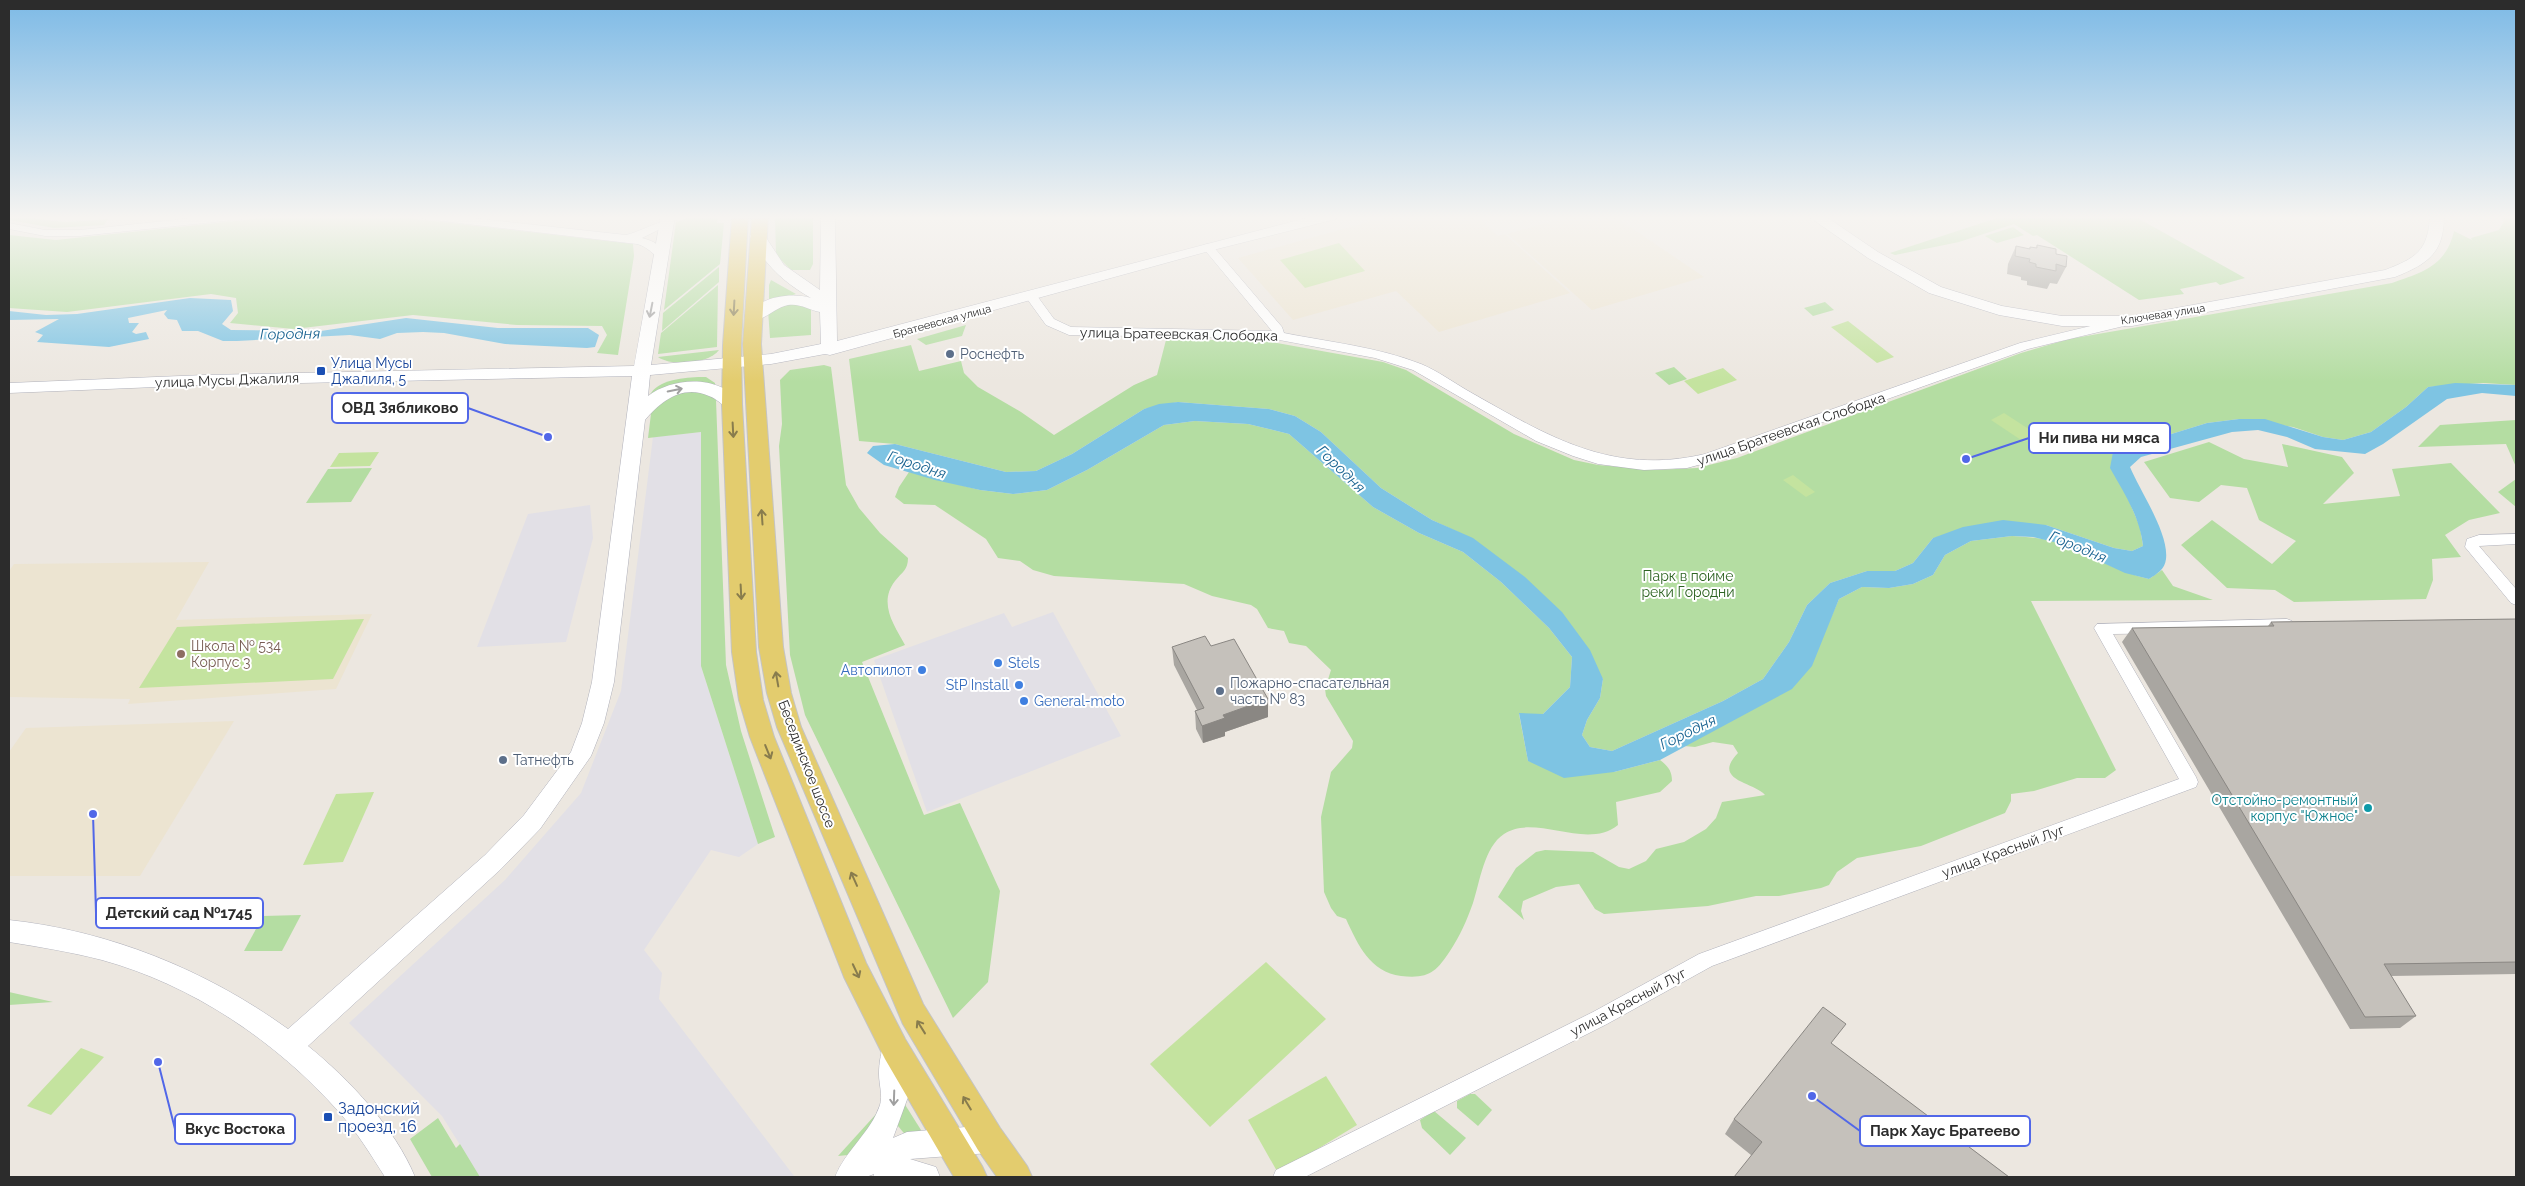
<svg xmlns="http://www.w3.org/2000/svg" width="2525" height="1186" viewBox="0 0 2525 1186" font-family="Raleway,sans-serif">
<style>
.industrial{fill:#e2e0e6}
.education{fill:#ece4d1}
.green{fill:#b4dda2}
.pitch{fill:#c4e39f}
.water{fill:#7ec4e3}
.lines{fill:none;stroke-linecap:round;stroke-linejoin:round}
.street-casing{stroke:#b0b1bb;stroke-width:1}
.secondary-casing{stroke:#b0b1bb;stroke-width:1}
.primary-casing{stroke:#c4c4c4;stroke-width:2}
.street{fill:#fff;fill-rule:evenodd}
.secondary{fill:#fff;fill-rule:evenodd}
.primary{fill:#e3cc6e;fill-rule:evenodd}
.wall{fill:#a9a6a1}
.shaded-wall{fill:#8a8783}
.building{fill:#c5c1bb;stroke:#8a8783}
.oneway{stroke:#887c4d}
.oneway2{stroke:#a0a0a0}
.service-dot{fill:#5c6f8a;stroke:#fff;stroke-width:2}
.transit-dot{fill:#1a4fb4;stroke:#fff;stroke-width:2}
.education-dot{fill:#8d6e63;stroke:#fff;stroke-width:2}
.shop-dot{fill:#3f7fe0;stroke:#fff;stroke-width:2}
.culture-dot{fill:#0f9aa8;stroke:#fff;stroke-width:2}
.labels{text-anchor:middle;stroke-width:4;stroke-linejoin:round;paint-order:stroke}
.far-street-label{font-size:11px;fill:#2c2c2c;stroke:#fff}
.street-label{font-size:14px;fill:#2c2c2c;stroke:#fff}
.service-label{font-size:14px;fill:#4e5e75;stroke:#fff;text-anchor:start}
.transit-label{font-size:14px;fill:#164399;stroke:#fff;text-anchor:start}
.park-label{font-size:14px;fill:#2d6322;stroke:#fff}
.education-label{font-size:14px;fill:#785e54;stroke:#fff;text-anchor:start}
.shop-label{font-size:14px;fill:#366cbe;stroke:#fff;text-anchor:start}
.culture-label{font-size:14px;fill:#0d838f;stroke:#fff;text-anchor:end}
.water-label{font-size:15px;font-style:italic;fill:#1b6491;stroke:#fff}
.near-transit-label{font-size:16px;fill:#164399;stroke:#fff;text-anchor:start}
.leader{fill:none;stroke:#5167e8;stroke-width:2}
.callout-dot{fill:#5167e8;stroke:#fff;stroke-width:2}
.callout{fill:#fff;stroke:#5167e8;stroke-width:2}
.callout-label{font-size:15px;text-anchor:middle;font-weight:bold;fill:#2c2c2c}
</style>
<rect width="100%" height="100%" fill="#ece7e0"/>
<!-- industrial -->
<g class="industrial">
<polygon points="701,432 701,666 758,844 739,857 711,850 644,950 662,973 659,999 794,1176 480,1177 442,1116 349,1023 505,880 581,793 621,691 653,437"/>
<polygon points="590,505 593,538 566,642 477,647 528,514"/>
<polygon points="1053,612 1121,736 927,812 874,660 1004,613 1012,627"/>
</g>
<!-- education -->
<g class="education">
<polygon points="1390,216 1476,216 1498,236 1505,234 1570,293 1439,332 1396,291 1293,320 1238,258"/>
<polygon points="1572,216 1614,216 1704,277 1592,310 1507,234"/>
<polygon points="209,562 176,620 372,614 336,689 128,704 130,699 9,697 9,571 14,564"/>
<polygon points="234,721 140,876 9,876 9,752 26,728"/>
</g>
<!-- green -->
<g class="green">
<polygon points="9,216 66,222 108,219 104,225 54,228 9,220"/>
<polygon points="283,216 390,216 633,244 634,256 618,355 597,353 607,335 602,326 517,325 413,315 294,329 230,323 238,313 236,298 211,294 67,312 9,308 9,235 56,240"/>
<polygon points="693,216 718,216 717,223 724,223 720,264 664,310 676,222"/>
<polygon points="783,216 813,216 813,264 810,270 791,270 776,255 775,218"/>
<polygon points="2003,216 2134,216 2245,278 2220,285 2216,282 2180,289 2184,294 2139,300 2037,235 2033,236 2014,224 1959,242 1895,255 1890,253"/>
<path d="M2499 216H2516V385L2483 383 2428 387 2406 407 2371 432 2343 440 2323 437 2293 427 2239 419 2207 423 2113 452 2129 501 2140 527 2143 546 2132 551 2114 548 2046 525 1933 538 1913 563 1895 571H1867L1830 583 1807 605 1789 642 1763 679 1723 701 1612 751 1590 747 1582 735 1587 720 1600 698 1603 679 1473 539 1432 520 1381 488 1321 432 1295 416 1269 409 1178 402 1144 409 1072 454 1036 471 1006 472 895 444 859 441 849 359 911 345 919 371 961 361 964 373 978 387 1021 412 1054 435 1134 385 1157 375 1166 340H1260L1383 362 1406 370 1514 434 1574 460 1598 465 1656 470 1697 468 1737 458 2021 353 2069 339 2392 283C2423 272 2446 266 2454 231L2472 240 2471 238 2499 230 2504 221Z"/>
<polygon points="2013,227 2024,235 1997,243 1985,236"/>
<polygon points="719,267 719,282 662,331 663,313"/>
<polygon points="771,280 796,294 769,303 769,285"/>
<polygon points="718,285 717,347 658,354 661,333"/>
<polygon points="789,302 811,309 811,335 770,338 768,310"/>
<polygon points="1825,302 1834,310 1813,316 1804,308"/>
<polygon points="966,325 962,336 926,345 917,339"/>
<path d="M719 350C709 364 672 367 658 357Z"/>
<path d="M824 365 831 367 846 485 859 508 880 533 908 558C908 570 902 572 895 581 878 603 894 625 905 645L862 662 924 815 960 803 1000 891 988 982 953 1018 805 715 790 655 779 446 782 424 780 380 790 370Z"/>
<polygon points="1674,367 1687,379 1669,385 1655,373"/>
<path d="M698 377H706L715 383V387L648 399C654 380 681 378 698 377Z"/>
<polygon points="686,391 711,393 716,400 726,665 741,731 775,837 758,844 701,666 701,432 648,438 651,414 656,402"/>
<polygon points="2516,420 2516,467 2506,444 2418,447 2440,425"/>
<path d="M1195 421 1248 424 1289 434 1373 507 1419 533 1463 552 1501 582 1549 628 1572 657 1570 687 1543 714H1519L1528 761 1614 772 1660 760C1668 766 1672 771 1672 781L1660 792 1616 802 1618 825C1586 851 1535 813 1504 834 1484 847 1480 882 1473 903 1467 920 1460 936 1450 951 1436 972 1429 979 1401 976 1370 972 1358 945 1346 919L1337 916 1331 908 1324 892 1321 817 1331 772 1352 748 1353 741 1326 696 1325 689 1331 670 1306 646 1289 643 1284 631 1268 628 1257 609 1251 605 1212 596 1184 584 1054 576 1033 570 1020 561 998 558 986 539 935 505 904 504 895 497 899 487 909 472 980 490 1013 494 1047 490 1087 470 1164 425Z"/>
<polygon points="2209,442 2244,459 2288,467 2282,444 2342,457 2354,473 2323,504 2400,496 2392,469 2451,463 2500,513 2469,520 2445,535 2461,557 2432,559 2433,580 2426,599 2294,602 2275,590 2227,588 2181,545 2212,520 2272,564 2296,541 2259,520 2247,488 2221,485 2199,502 2170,498 2144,462"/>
<polygon points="372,468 351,502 306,503 328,469"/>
<polygon points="2516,479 2516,507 2498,492"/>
<path d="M2012 536C2029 537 2046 538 2062 544 2092 556 2118 572 2149 579L2162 570 2173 586 2213 600 2031 601 2116 770 2105 778H2077L2034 791 2011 794V801L2005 813 1921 846 1857 858 1837 872 1829 885 1821 888 1779 896H1756L1708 906 1604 914 1595 909 1579 884 1556 887 1523 901 1521 911 1524 920 1498 897 1516 868 1536 852 1545 850 1593 852 1619 867 1629 869 1646 861 1656 849 1684 842 1706 829 1716 818 1722 802 1765 795C1754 782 1711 781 1738 753L1733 745 1713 742 1695 747 1684 746 1736 718 1826 629 1839 599 1862 587 1889 588 1913 584 1933 575 1945 555 1971 541Z"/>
<polygon points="301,915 282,951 244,951 263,916"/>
<polygon points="9,992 53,1002 9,1005"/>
<polygon points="1470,1094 1475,1094 1492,1110 1478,1126 1457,1108 1457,1101"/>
<polygon points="904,1103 921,1130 920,1133 908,1138 893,1120"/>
<polygon points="1434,1111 1466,1138 1450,1155 1422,1128 1420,1120"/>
<polygon points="877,1113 883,1118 848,1155 838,1156"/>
<polygon points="438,1118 456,1148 460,1144 480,1177 432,1177 410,1139"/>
</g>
<!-- pitch -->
<g class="pitch">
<polygon points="1339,243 1365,271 1305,288 1280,260"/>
<polygon points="1848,321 1894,357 1877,363 1831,327"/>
<polygon points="1723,368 1737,380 1698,394 1684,381"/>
<polygon points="2004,413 2038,435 2024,442 1991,420"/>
<polygon points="379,452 370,466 330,467 339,453"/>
<polygon points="1793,475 1815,492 1806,497 1783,480"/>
<polygon points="364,619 333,679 139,688 177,627"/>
<polygon points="374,792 343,862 303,865 336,794"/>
<polygon points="1266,962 1326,1019 1210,1127 1150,1064"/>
<polygon points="81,1048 104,1057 51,1115 27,1106"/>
<polygon points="1326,1076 1357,1125 1278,1173 1248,1120"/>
</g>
<!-- water -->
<g class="water">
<polygon points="190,298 231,300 233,311 222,324 231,330 321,331 406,318 498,328 588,328 599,335 595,347 587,348 505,344 444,333 423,332 397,333 380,339 350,335 237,341 223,341 198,331 182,331 177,320 168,319 164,314 167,310 128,318 129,323 139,323 132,332 136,334 146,332 149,339 109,347 37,342 43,335 35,332 59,319 9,320 9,311 46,315 77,314"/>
<path d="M2455 383 2516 385V396L2482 393 2447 399 2383 444 2365 454 2315 449 2287 437 2258 430 2232 432 2141 457 2130 467C2140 491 2169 533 2166 559 2165 569 2157 574 2149 579L2125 573 2062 544 2033 537 2012 536 1971 541 1945 555 1933 575 1913 584 1889 588 1862 587 1839 599 1812 666 1792 689 1660 760 1614 772 1564 778 1528 761 1519 713 1543 714 1570 687 1572 657 1549 628 1501 582 1463 552 1419 533 1373 507 1289 434 1248 424 1195 421 1164 425 1087 470 1047 490 1013 494 980 490 935 480 884 465 867 453 873 446 895 444 1006 472 1036 471 1072 454 1144 409 1159 404 1178 402 1269 409 1295 416 1321 432 1381 488 1432 520 1473 538 1525 577 1562 612 1590 650 1603 679 1600 698 1587 720 1582 735 1590 747 1612 751 1723 701 1763 679 1789 642 1807 605 1830 583 1867 571H1895L1913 563 1933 538 1963 527 2003 520 2046 525 2114 548 2132 551 2143 546C2140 517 2124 493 2110 468L2113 452 2207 423 2239 419H2265L2323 437 2343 440 2371 432 2406 407 2428 387Z"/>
</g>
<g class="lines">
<!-- street casing -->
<g class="street-casing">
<g id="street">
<polygon points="212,216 249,216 243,219 80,236 45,236 9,229 9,223 45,230 80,230"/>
<path d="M419 216H453L626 235C637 233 662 219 670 221L672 223 642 238C654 241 660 245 667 255L661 258C653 256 649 247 637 244L425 219Z"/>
<path d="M1208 244 1212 245 1282 327 1284 333C1329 342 1378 347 1421 364 1438 371 1454 383 1470 392 1548 436 1611 476 1705 454L2020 343 2124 318 2130 322 2128 325 2028 349 1713 461 1687 468 1644 470 1598 464 1573 456 1536 441 1413 370 1375 358 1269 338 1069 335 1046 325 1025 296 1031 292 1035 293 1054 319 1071 327 1272 331 1204 249V245Z"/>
<polygon points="2516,534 2516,544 2479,546 2516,589 2516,605 2511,603 2465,547 2467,539 2479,535"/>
<polygon points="2287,619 2292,621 2295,625 2292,629 2287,631 2113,634 2196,777 2198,782 2196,787 1712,966 1607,1024 1305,1177 1273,1177 1276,1170 1593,1012 1699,954 2179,779 2094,628 2097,624"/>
</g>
</g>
<!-- secondary casing -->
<g class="secondary-casing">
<g id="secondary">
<path d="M661 216H675L651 365 771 354 821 344 820 312C809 310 800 303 788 305 773 308 762 324 747 320L745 317C758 297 790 292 811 298 783 282 765 265 750 236L753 233H763L784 265 820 290 821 216H835L837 341 1314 216H1338L1336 219 1213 250 830 355 825 354 771 364 650 375 648 396C673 377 721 374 741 404L738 408 732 410C723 407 718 399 709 396 683 384 661 401 645 420L614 682 604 723 591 756 540 829 501 869 308 1046C349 1079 395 1128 415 1177H385C371 1155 357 1132 339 1112 277 1042 193 985 102 960 71 952 40 947 9 942V920C110 931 206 970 288 1029L485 855 524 815 571 752 582 723 592 682 632 376 205 385 9 393V383L205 375 634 366Z"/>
<path d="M1808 216H1825L1878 252 1941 287 2002 306 2062 316H2132L2385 270C2416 258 2428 251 2430 216H2444C2444 254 2427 264 2395 277L2132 326H2062L1999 315 1929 293 1868 258Z"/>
<path d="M895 1036 904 1040 908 1049 905 1074 908 1097 893 1138 907 1132 989 1125 999 1129 1003 1139 999 1149 989 1153 910 1159 936 1167 940 1177H873L874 1174 866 1177H835C845 1151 871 1132 880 1105 883 1095 879 1085 879 1074 879 1063 881 1050 886 1040Z"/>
</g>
</g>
<!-- primary casing -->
<g class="primary-casing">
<g id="primary">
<polygon points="732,216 748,216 741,345 742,404 756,652 763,700 774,737 866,963 905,1039 982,1166 987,1177 954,1177 885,1059 844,977 750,737 739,700 732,652 722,404 723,345"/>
<polygon points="752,216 768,216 761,344 783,647 791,693 801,727 923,1004 1000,1128 1027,1166 1032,1177 997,1177 978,1150 903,1024 777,727 767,693 759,647 743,344"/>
</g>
</g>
<!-- street -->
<use href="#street" class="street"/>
<!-- secondary -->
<use href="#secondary" class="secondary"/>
<!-- primary -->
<use href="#primary" class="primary"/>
</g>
<!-- wall -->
<g class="wall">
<polygon points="2037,245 2056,254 2066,267 2057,284 2050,283 2047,289 2027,285 2027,281 2021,280 2021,277 2007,274 2008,264 2016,246 2029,249 2030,247 2036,248"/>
<polygon points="2516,619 2516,974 2391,976 2416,1016 2400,1028 2350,1029 2122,642 2132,628 2268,626 2271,622"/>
<polygon points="1211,646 1268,699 1268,717 1225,732 1225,736 1203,743 1196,729 1195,711 1197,710 1174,665 1172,647"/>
<polygon points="1831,1044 2009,1177 1751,1155 1725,1134 1734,1119"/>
</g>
<!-- shaded-wall -->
<polygon class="shaded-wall" points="1268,699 1268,717 1225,732 1225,736 1203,743 1202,726 1223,715"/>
<!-- building -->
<g class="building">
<polygon points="2037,245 2056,249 2056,254 2067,256 2066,267 2056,264 2056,271 2036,267 2036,264 2029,262 2030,259 2015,256 2016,246 2030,249 2030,247 2037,248"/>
<polygon points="2516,619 2516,962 2384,964 2416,1016 2365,1017 2132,628 2274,626 2271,622"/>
<polygon points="1205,636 1211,646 1234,639 1268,699 1223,715 1225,718 1202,726 1195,711 1204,708 1172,647"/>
<polygon points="1823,1007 1846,1024 1831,1043 2009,1177 1734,1177 1762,1142 1734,1119"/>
</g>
<!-- one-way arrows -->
<defs><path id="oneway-shaft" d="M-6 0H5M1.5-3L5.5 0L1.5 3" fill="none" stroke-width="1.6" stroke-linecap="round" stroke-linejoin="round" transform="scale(1.25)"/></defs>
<g class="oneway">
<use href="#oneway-shaft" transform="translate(734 308) rotate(93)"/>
<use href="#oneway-shaft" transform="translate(733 430) rotate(87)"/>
<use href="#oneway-shaft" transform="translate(762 517) rotate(-94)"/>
<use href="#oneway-shaft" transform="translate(741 592) rotate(87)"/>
<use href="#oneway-shaft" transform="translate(777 679) rotate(-100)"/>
<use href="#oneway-shaft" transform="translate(768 752) rotate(68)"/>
<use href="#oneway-shaft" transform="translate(854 879) rotate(-114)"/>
<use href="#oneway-shaft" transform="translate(856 971) rotate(65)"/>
<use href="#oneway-shaft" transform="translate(921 1027) rotate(-122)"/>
<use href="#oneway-shaft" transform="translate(967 1103) rotate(-121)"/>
</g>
<g class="oneway2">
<use href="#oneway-shaft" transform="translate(651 310) rotate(101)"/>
<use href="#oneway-shaft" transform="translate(675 390) rotate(-12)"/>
<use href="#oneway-shaft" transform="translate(894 1098) rotate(92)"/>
</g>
<!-- sky -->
<linearGradient id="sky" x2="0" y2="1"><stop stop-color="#7dbae6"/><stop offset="0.57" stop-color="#f6f4f1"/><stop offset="1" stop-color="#f6f4f1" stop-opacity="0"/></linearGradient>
<rect width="2525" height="382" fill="url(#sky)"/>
<!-- markers -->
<g class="service-dot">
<circle cx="950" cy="354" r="5"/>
<circle cx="1220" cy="691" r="5"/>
<circle cx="503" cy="760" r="5"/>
</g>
<g class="transit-dot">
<rect x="316" y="366" width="10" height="10" rx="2.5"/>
<rect x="323" y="1112" width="10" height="10" rx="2.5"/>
</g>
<circle class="education-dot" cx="181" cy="654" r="5"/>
<g class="shop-dot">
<circle cx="998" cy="663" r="5"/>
<circle cx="922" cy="670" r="5"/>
<circle cx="1019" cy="685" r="5"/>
<circle cx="1024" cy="701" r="5"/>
</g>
<circle class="culture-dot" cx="2368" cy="808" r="5"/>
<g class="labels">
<!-- far-street labels -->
<g class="far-street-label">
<text transform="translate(2163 314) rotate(-9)" y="4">Ключевая улица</text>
<text transform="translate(942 321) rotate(-15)" y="4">Братеевская улица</text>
</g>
<!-- street labels -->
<g class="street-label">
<text transform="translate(1179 334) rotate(1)" y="5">улица Братеевская Слободка</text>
<text transform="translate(227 380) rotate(-2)" y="5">улица Мусы Джалиля</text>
<text transform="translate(1791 429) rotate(-19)" y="5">улица Братеевская Слободка</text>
<text transform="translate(807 764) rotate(69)" y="5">Бесединское шоссе</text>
<text transform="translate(2003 851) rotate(-20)" y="5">улица Красный Луг</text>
<text transform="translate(1628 1002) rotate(-28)" y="5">улица Красный Луг</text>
</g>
<!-- service labels -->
<g class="service-label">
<text x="960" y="359">Роснефть</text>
<text x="1230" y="688">Пожарно-спасательная<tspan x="1230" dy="16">часть № 83</tspan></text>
<text x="513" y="765">Татнефть</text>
</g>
<!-- transit labels -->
<g class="transit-label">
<text x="331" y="368">Улица Мусы<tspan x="331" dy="16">Джалиля, 5</tspan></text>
</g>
<!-- park labels -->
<g class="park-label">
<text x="1688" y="581">Парк в пойме<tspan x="1688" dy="16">реки Городни</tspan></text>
</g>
<!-- education labels -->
<g class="education-label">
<text x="191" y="651">Школа № 534<tspan x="191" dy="16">Корпус 3</tspan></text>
</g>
<!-- shop labels -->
<g class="shop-label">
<text x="1008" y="668">Stels</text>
<text x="912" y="675" text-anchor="end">Автопилот</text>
<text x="1009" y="690" text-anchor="end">StP Install</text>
<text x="1034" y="706">General-moto</text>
</g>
<!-- culture labels -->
<g class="culture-label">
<text x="2358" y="805">Отстойно-ремонтный<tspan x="2358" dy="16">корпус "Южное"</tspan></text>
</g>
<!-- water labels -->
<g class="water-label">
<text transform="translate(290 334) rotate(-1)" y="5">Городня</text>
<text transform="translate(917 465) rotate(18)" y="5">Городня</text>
<text transform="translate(1341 469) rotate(44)" y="5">Городня</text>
<text transform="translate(2078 547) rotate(22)" y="5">Городня</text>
<text transform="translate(1688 732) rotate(-26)" y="5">Городня</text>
</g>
<!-- near-transit labels -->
<g class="near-transit-label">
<text x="338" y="1114">Задонский<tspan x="338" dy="18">проезд, 16</tspan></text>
</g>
</g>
<!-- callouts -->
<path class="leader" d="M548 437L468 408M1966 459L2029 438M93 814L96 913M158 1062L175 1129M1812 1096L1860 1131"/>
<g class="callout-dot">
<circle cx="548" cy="437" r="5"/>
<circle cx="1966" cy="459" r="5"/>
<circle cx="93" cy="814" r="5"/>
<circle cx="158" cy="1062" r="5"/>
<circle cx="1812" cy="1096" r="5"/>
</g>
<g class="callout">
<rect x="332" y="393" width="136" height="30" rx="5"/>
<rect x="2029" y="423" width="141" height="30" rx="5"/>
<rect x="96" y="898" width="167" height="30" rx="5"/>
<rect x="175" y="1114" width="120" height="30" rx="5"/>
<rect x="1860" y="1116" width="170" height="30" rx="5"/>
</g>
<g class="callout-label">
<text x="400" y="413">ОВД Зябликово</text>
<text x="2099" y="443">Ни пива ни мяса</text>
<text x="179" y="918">Детский сад №1745</text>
<text x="235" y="1134">Вкус Востока</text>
<text x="1945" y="1136">Парк Хаус Братеево</text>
</g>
<!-- border -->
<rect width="2525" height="1186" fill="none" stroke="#2c2c2c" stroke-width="20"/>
</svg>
